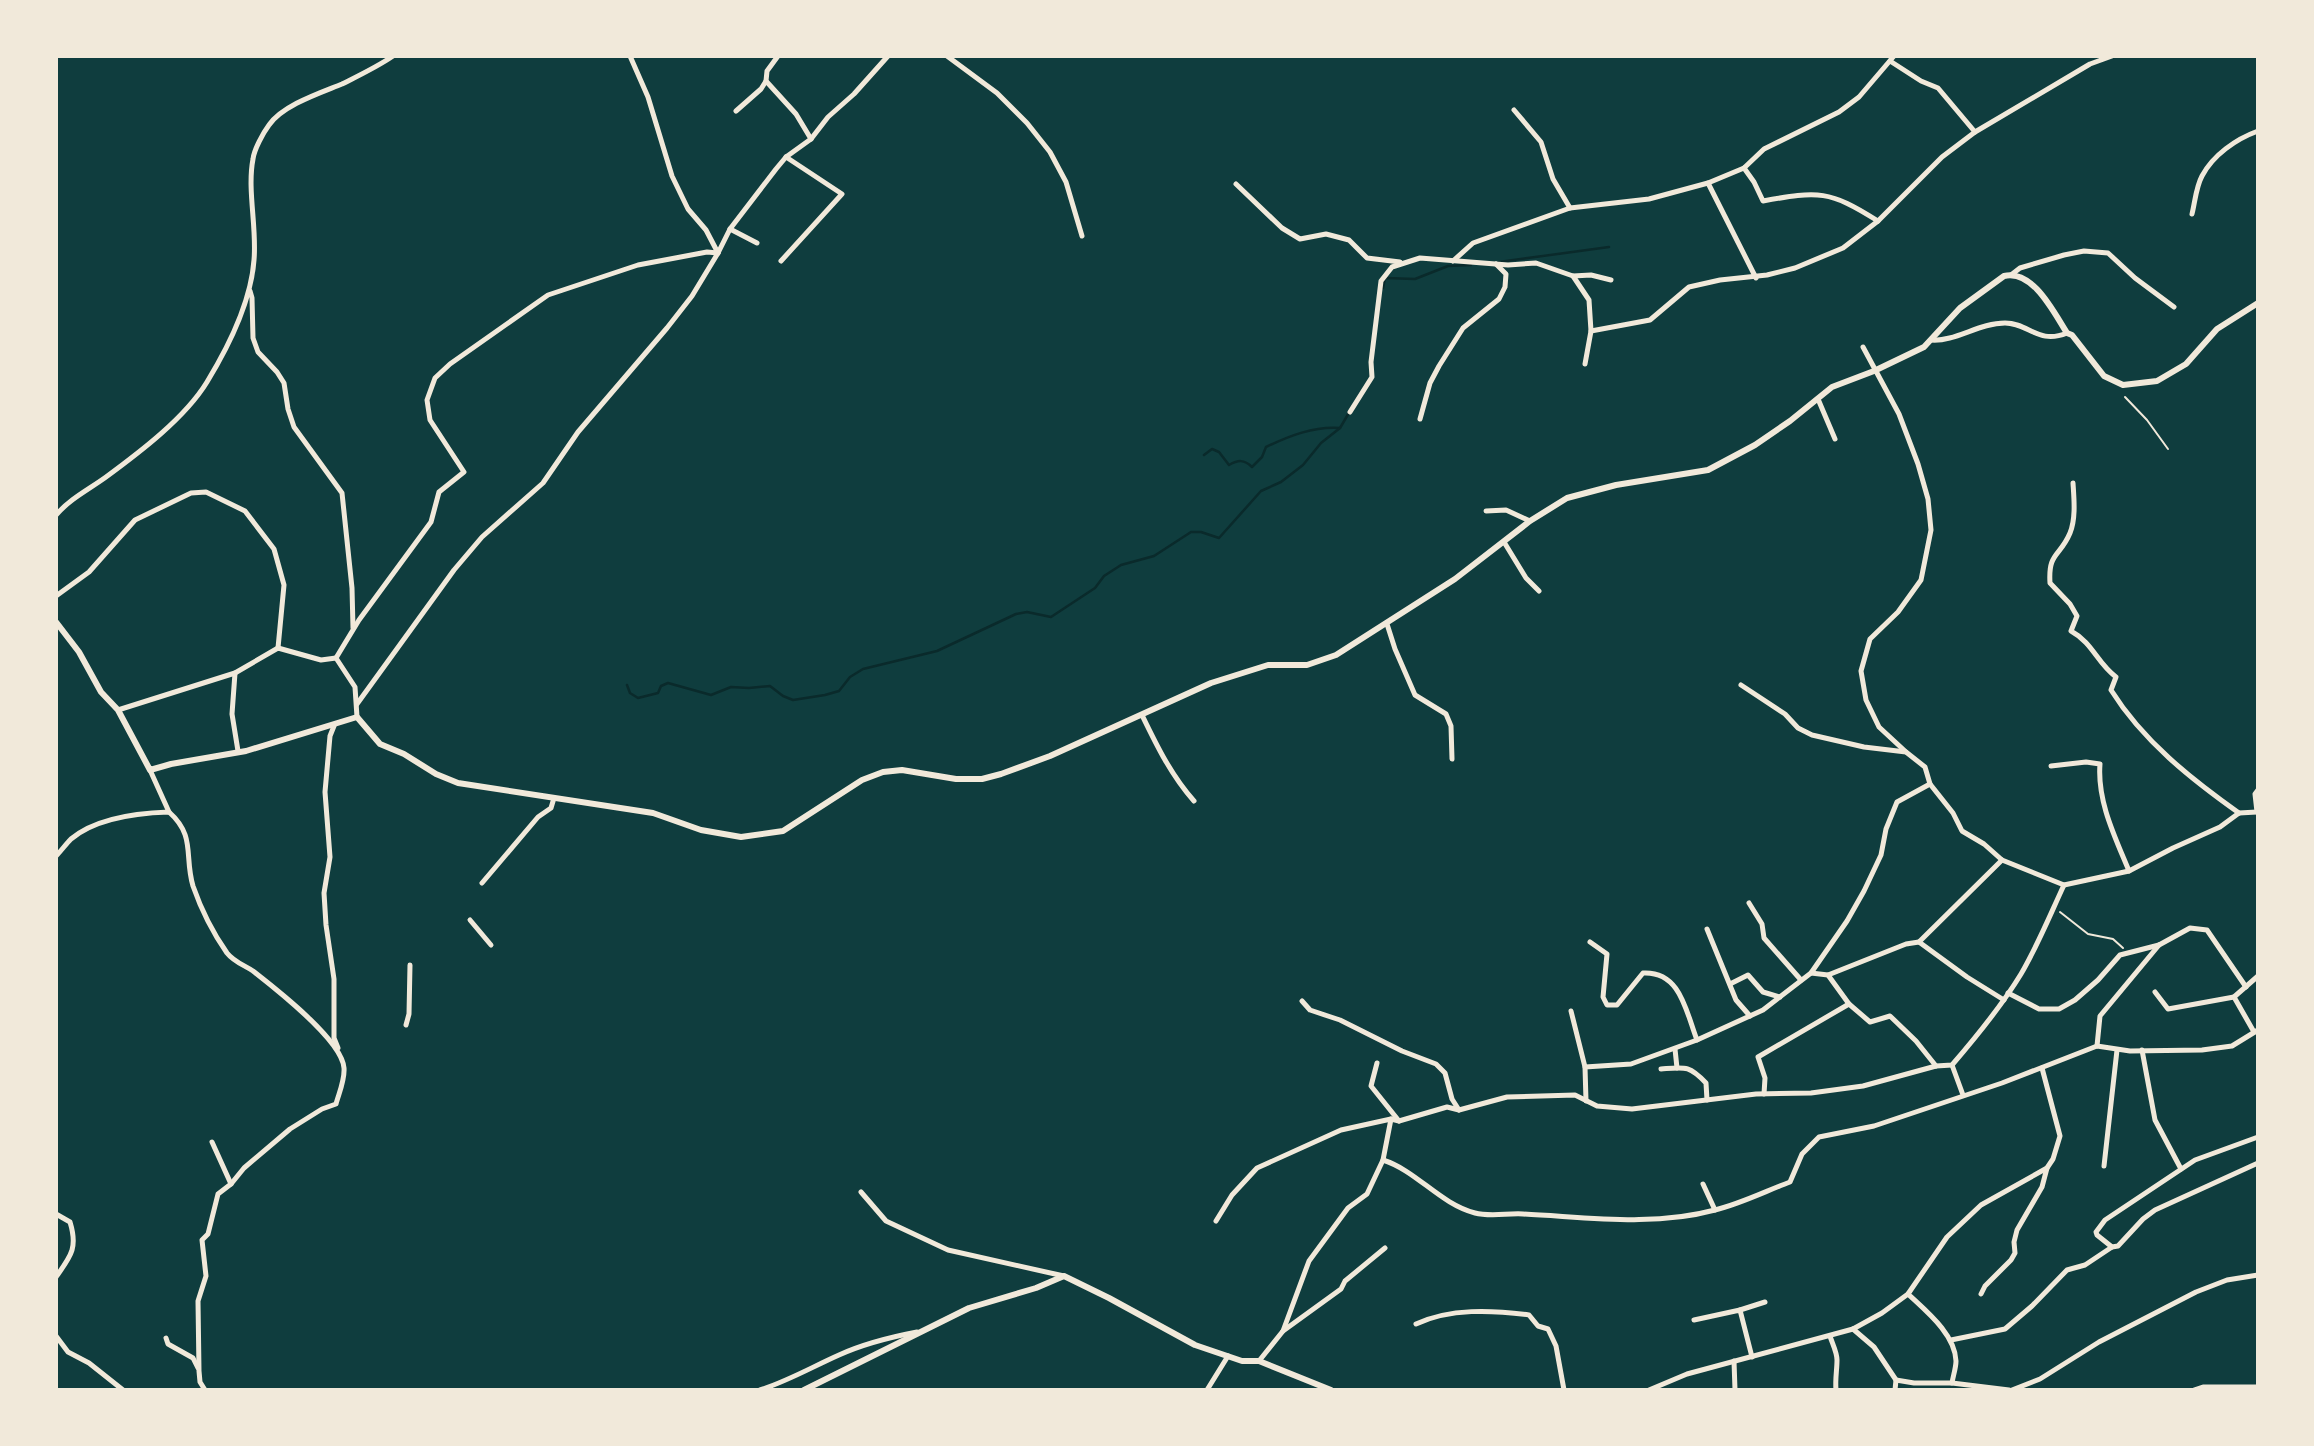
<svg xmlns="http://www.w3.org/2000/svg" width="2314" height="1446" viewBox="0 0 2314 1446" font-family="'Titillium Web',sans-serif">
<style>
.lines{fill:none;stroke-linecap:round;stroke-linejoin:round}
.stream{stroke:#0a2a2b;stroke-width:2.5}
.path{stroke:#f1e9da;stroke-width:2}
.minor{stroke:#f1e9da;stroke-width:5}
.tertiary{stroke:#f1e9da;stroke-width:6}
</style>
<rect width="100%" height="100%" fill="#0f3d3e"/>
<g class="lines">
<!-- stream -->
<g class="stream">
<polyline points="1499,262 1609,247"/>
<polyline points="1383,288 1385,278 1415,279 1448,266 1471,265"/>
<path d="M1204 455 1212 449 1219 452 1229 465C1238 460 1244 459 1252 467L1262 457 1266 447C1289 436 1314 426 1340 428"/>
<polyline points="627,685 630,693 638,698 658,693 661,686 668,683 711,695 731,687 749,688 770,686 783,696 793,700 825,695 839,691 850,677 863,669 937,651 1016,614 1027,612 1051,617 1095,588 1104,576 1121,565 1154,556 1191,532 1201,532 1219,538 1261,491 1281,482 1303,465 1321,443 1340,428 1350,411"/>
</g>
<!-- path -->
<g class="path">
<polyline points="2125,397 2147,420 2168,449"/>
<polyline points="2060,912 2088,934 2113,939 2123,948"/>
</g>
<!-- minor -->
<g class="minor">
<polyline points="630,56 648,97 672,176 688,209 706,230 718,253"/>
<polyline points="778,56 767,71 766,81 796,114 811,139"/>
<polyline points="947,56 997,93 1027,123 1050,152 1066,182 1082,236"/>
<polyline points="1890,61 1921,81 1938,88 1975,132"/>
<polyline points="1514,110 1541,142 1553,179 1570,208"/>
<polyline points="736,111 761,89 766,81"/>
<path d="M1744 168 1754 182 1763 201C1819 191 1829 190 1878 221"/>
<polyline points="1708,183 1756,278"/>
<polyline points="1236,184 1282,228 1300,239 1326,234 1349,240 1367,258 1400,262"/>
<path d="M2192 214C2195 202 2196 187 2202 176 2213 155 2236 139 2258 131"/>
<polyline points="730,229 757,243"/>
<polyline points="781,261 842,194 786,157"/>
<polyline points="1453,261 1473,243 1570,208 1649,199 1708,183 1744,168 1764,149 1839,112 1859,97 1894,56"/>
<polyline points="2011,275 2020,268 2064,255 2084,251 2108,253 2135,278 2174,307"/>
<polyline points="1573,276 1591,275 1611,280"/>
<polyline points="250,291 252,298 253,338 258,352 277,372 284,383 288,409 294,427 342,493 352,588 353,628"/>
<polyline points="1591,331 1650,320 1689,287 1720,280 1767,275 1795,268 1843,248 1878,221 1942,157 1975,132 2090,64 2112,56"/>
<path d="M1931 340C1955 342 1979 323 2005 323 2029 323 2038 345 2067 333"/>
<polyline points="1863,347 1899,414 1918,464 1928,499 1931,530 1921,580 1898,612 1870,639 1861,671 1866,700 1879,727 1906,752"/>
<polyline points="1818,399 1835,439"/>
<polyline points="1350,412 1372,377 1371,362 1381,281 1392,267 1420,258 1508,265 1536,263 1573,276 1589,300 1591,331 1585,364"/>
<polyline points="1420,419 1430,383 1439,366 1463,328 1499,299 1505,287 1506,274 1496,264"/>
<path d="M2073 483C2074 499 2076 518 2070 533 2060 557 2048 552 2050 583L2070 604 2077 616 2071 631C2093 643 2097 663 2116 677L2111 690C2143 741 2191 779 2239 813"/>
<polyline points="1486,511 1506,510 1530,521"/>
<path d="M56 515C71 498 88 490 106 477 140 452 185 418 207 382 229 346 251 302 254 260 257 227 247 190 253 159 254 150 263 133 269 125 283 105 320 93 342 84 360 75 377 67 393 56"/>
<polyline points="1504,542 1526,578 1539,591"/>
<polyline points="56,596 89,572 135,520 191,493 206,492 245,511 274,549 284,585 278,648"/>
<polyline points="1387,624 1395,649 1415,695 1446,714 1451,726 1452,759"/>
<polyline points="336,658 359,620 431,522 439,492 464,472 430,420 427,400 435,378 450,364 548,295 638,265 707,252 718,253"/>
<polyline points="336,658 355,687 357,717"/>
<polyline points="235,673 232,714 238,751"/>
<polyline points="1741,685 1785,714 1798,728 1812,735 1864,747 1906,752 1925,767 1930,784 1953,813 1962,831 1984,844 2002,860 2064,885 2129,871 2173,848 2220,827 2239,813 2257,812"/>
<polyline points="357,704 454,570 482,537 543,483 578,432 667,328 692,296 718,253 730,229 776,169 786,157 811,139 828,117 854,94 888,56"/>
<polyline points="118,710 235,673 278,648 321,660 336,658"/>
<path d="M1142 715C1157 746 1171 775 1194 801"/>
<polyline points="334,726 330,736 325,792 330,857 324,893 326,925 334,979 334,1038 338,1048"/>
<path d="M2051 766 2086 762 2100 764C2097 801 2115 837 2129 871"/>
<polyline points="150,770 169,812"/>
<polyline points="2257,812 2255,794 2258,790"/>
<path d="M56 856C61 851 66 844 71 839 96 818 137 813 169 812 196 836 184 856 193 886 201 909 213 933 227 953 234 962 244 965 253 971 276 989 342 1040 344 1068 345 1080 339 1093 336 1104L322 1109 290 1129 244 1168 231 1184 218 1194 208 1234 202 1240 206 1276 198 1301 199 1371 200 1382 205 1390"/>
<polyline points="482,883 538,817 551,808 554,798"/>
<polyline points="1749,903 1762,924 1764,938 1801,980"/>
<polyline points="470,920 491,945"/>
<polyline points="1707,929 1736,1000 1750,1016"/>
<path d="M1590 942 1607 954 1603 997 1607 1005H1617L1643 973C1681 971 1686 1012 1697 1040"/>
<polyline points="1919,942 1967,977 2004,1000"/>
<polyline points="1811,973 1828,975 1849,1004 1870,1022 1890,1016 1916,1041 1936,1066"/>
<polyline points="1828,975 1906,944 1919,942 2002,860"/>
<polyline points="1730,984 1748,975 1763,992 1780,997"/>
<polyline points="2155,992 2168,1009 2234,997"/>
<polyline points="2008,993 2039,1009 2059,1009 2075,1000 2098,980 2120,955 2159,945 2190,928 2207,930 2246,987"/>
<polyline points="1302,1001 1310,1010 1340,1020 1402,1051 1436,1064 1445,1073 1452,1099 1459,1110"/>
<polyline points="1571,1011 1585,1067 1586,1101"/>
<polyline points="406,1025 409,1014 410,965"/>
<polyline points="2254,1032 2234,997 2258,976"/>
<polyline points="2097,1046 2100,1016 2159,945"/>
<polyline points="1675,1049 1677,1068"/>
<polyline points="2142,1050 2155,1120 2181,1169"/>
<polyline points="1377,1063 1371,1086 1399,1121"/>
<polyline points="1952,1065 1963,1095"/>
<polyline points="1585,1067 1631,1064 1697,1040 1763,1010 1811,973 1847,921 1864,891 1881,855 1886,829 1897,802 1930,784"/>
<path d="M1661 1069C1685 1067 1689 1065 1706 1083L1707 1100"/>
<polyline points="1764,1094 1765,1078 1758,1057 1849,1004"/>
<polyline points="212,1142 231,1184"/>
<path d="M1383 1160C1417 1171 1440 1204 1475 1213 1490 1217 1508 1213 1523 1214 1587 1217 1652 1227 1715 1210 1740 1204 1766 1191 1790 1182L1802 1154 1819 1137 1874 1126 2002 1083 2097 1046 2130 1051 2202 1050 2232 1046 2258 1030"/>
<polyline points="2104,1166 2117,1050"/>
<polyline points="1703,1184 1715,1210"/>
<polyline points="861,1192 886,1221 948,1250 1064,1276"/>
<path d="M56 1214 70 1222C78 1248 71 1256 56 1277"/>
<polyline points="1216,1221 1232,1195 1257,1168 1341,1130 1391,1119"/>
<polyline points="2112,1247 2097,1235 2096,1232 2105,1220 2195,1160 2258,1137"/>
<path d="M1908 1294C1926 1311 1955 1334 1956 1361 1956 1368 1953 1376 1952 1383"/>
<polyline points="1981,1294 1985,1286 2011,1260 2015,1253 2014,1242 2017,1230 2042,1187 2047,1168"/>
<polyline points="1740,1310 1765,1302"/>
<polyline points="1694,1320 1740,1310 1752,1357"/>
<path d="M1416 1324C1450 1308 1492 1310 1529 1315L1538 1326 1548 1329 1556 1346 1564 1390"/>
<polyline points="1853,1329 1874,1347 1896,1380 1895,1390"/>
<polyline points="1283,1331 1341,1289 1345,1281 1385,1248"/>
<polyline points="56,1336 68,1352 89,1363 123,1390"/>
<path d="M1830 1336C1832 1343 1837 1352 1837 1360 1837 1370 1835 1379 1836 1390"/>
<polyline points="166,1338 168,1344 193,1358 198,1368"/>
<polyline points="1951,1340 2005,1329 2032,1306 2067,1270 2085,1265 2112,1247 2118,1246 2143,1219 2155,1210 2258,1163"/>
<path d="M1259 1361 1283 1331 1309 1261 1348 1208 1367 1194 1383 1160 1391 1119 1399 1121 1447 1107 1459 1110 1507 1097 1575 1095 1597 1106 1632 1109 1756 1094 1811 1093 1863 1086 1936 1066 1952 1065C1977 1036 2001 1007 2021 974 2038 945 2050 915 2064 885"/>
<polyline points="1734,1361 1735,1390"/>
<polyline points="1896,1380 1914,1383 1952,1383 2009,1390"/>
<path d="M760 1390C788 1381 812 1367 839 1355 863 1344 891 1337 917 1332"/>
<polyline points="1207,1390 1228,1356"/>
<polyline points="1649,1390 1687,1374 1853,1329 1882,1313 1908,1294 1947,1237 1981,1205 2047,1168 2053,1159 2060,1136 2042,1068"/>
<polyline points="2012,1390 2040,1379 2099,1342 2196,1292 2227,1280 2258,1275"/>
<polyline points="2194,1390 2203,1387 2258,1387"/>
</g>
<!-- tertiary -->
<g class="tertiary">
<path d="M56 622 79 652 101 692 118 710 150 770 171 764 246 751 357 717 380 744 404 754 436 774 458 783 653 813 701 830 741 837 783 831 862 780 883 772 902 770 956 779H982L1001 774 1050 756 1211 683 1268 665H1307L1336 655 1455 579 1530 521 1567 498 1616 485 1708 470 1755 445 1790 421 1832 387 1874 371 1924 347 1960 308 2004 276C2033 269 2054 313 2067 333L2072 335 2104 376 2123 385 2157 381 2186 364 2217 329 2258 303"/>
<polyline points="804,1390 969,1308 1036,1288 1064,1276 1109,1298 1195,1345 1242,1361 1259,1361 1331,1390"/>
</g>
</g>
<!-- border -->
<rect width="2314" height="1446" fill="none" stroke="#f1e9da" stroke-width="116"/>
</svg>
